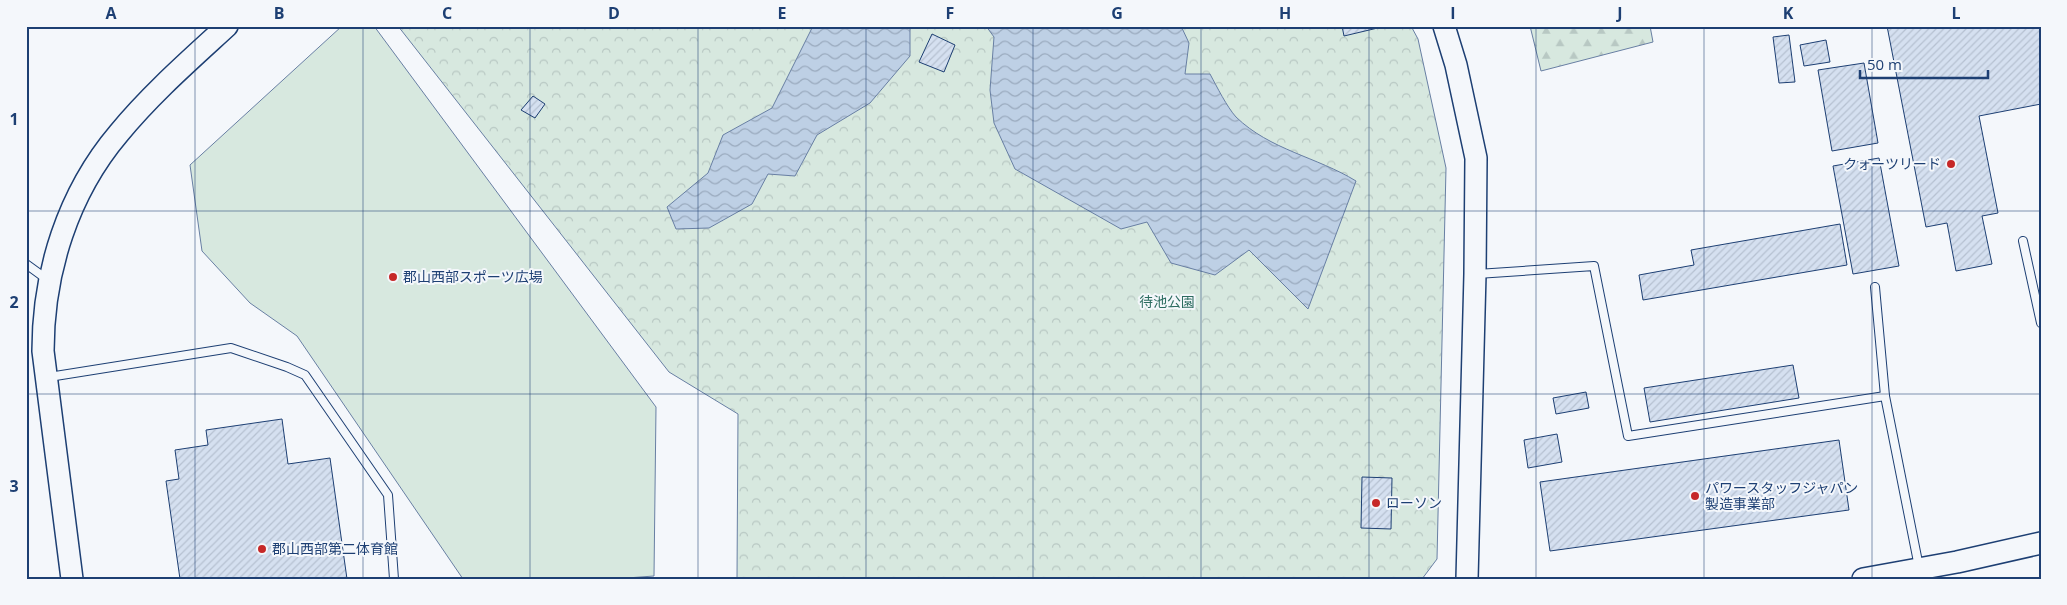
<svg xmlns="http://www.w3.org/2000/svg" width="2067" height="605" viewBox="0 0 2067 605" font-family="'Open Sans','Noto Sans JP',sans-serif">
<style>
.grass{fill:#d7e8df;stroke:#687fa3}
.forest{fill:url(#forest-firs);stroke:#687fa3}
.park{fill:url(#park-crowns);stroke:#687fa3}
.water{fill:url(#water-waves);stroke:#687fa3}
.building{fill:url(#building-hatch);stroke:#1d3f73}
.lines{fill:none;stroke-linecap:round;stroke-linejoin:round}
.lane-casing{stroke:#1d3f73;stroke-width:10}
.secondary-casing{stroke:#1d3f73;stroke-width:24}
.lane{stroke:#f4f7fb;stroke-width:8}
.secondary{stroke:#f4f7fb;stroke-width:21}
.grid{fill:none;stroke:#1d3f73;stroke-width:1;stroke-opacity:0.55}
.poi-dot{fill:#c62828;stroke:#f4f7fb;stroke-width:2}
.labels{text-anchor:middle;stroke-width:4;stroke-linejoin:round;paint-order:stroke}
.poi-label{font-size:14px;fill:#1d3f73;stroke:#f4f7fb;text-anchor:start}
.park-label{font-size:14px;fill:#2c6c60;stroke:#f4f7fb}
.neatline{fill:none;stroke:#1d3f73;stroke-width:2}
.grid-label{font-size:16px;text-anchor:middle;font-weight:bold;fill:#1d3f73}
</style>
<defs>
<pattern id="forest-firs" width="22" height="20" patternUnits="userSpaceOnUse" patternTransform="scale(1.25)"><rect width="22" height="20" fill="#d7e8df"/><path d="M5 1l3.5 6h-7zM16 11l3.5 6h-7z" fill="#b8c8c3"/></pattern>
<pattern id="park-crowns" width="20" height="18" patternUnits="userSpaceOnUse" patternTransform="scale(1.25)"><rect width="20" height="18" fill="#d7e8df"/><path d="M2 6a3 3 0 1 1 6 0M12 15a3 3 0 1 1 6 0" fill="none" stroke="#b8c8c3"/></pattern>
<pattern id="water-waves" width="16" height="10" patternUnits="userSpaceOnUse" patternTransform="scale(1.25)"><rect width="16" height="10" fill="#bed0e5"/><path d="M0 5q4-4 8 0t8 0" fill="none" stroke="#9aaabe"/></pattern>
<pattern id="building-hatch" width="6" height="6" patternUnits="userSpaceOnUse" patternTransform="scale(1.25)"><rect width="6" height="6" fill="#d5e0f0"/><path d="M-1 1l2-2M0 6l6-6M5 7l2-2" fill="none" stroke="#b6c1d1"/></pattern>
</defs>
<rect width="100%" height="100%" fill="#f4f7fb"/>
<!-- grass -->
<polygon class="grass" points="342,26 374,26 656,407 654,576 613,579 463,579 297,336 250,303 202,251 190,165"/>
<!-- forest -->
<polygon class="forest" points="1530,26 1650,26 1653,42 1541,71"/>
<!-- park -->
<polygon class="park" points="398,26 1411,26 1418,39 1446,168 1437,559 1422,579 737,579 738,414 669,372"/>
<!-- water -->
<g class="water">
<polygon points="813,26 914,26 910,29 910,56 870,103 817,135 795,176 768,174 752,204 709,228 676,229 667,207 708,173 723,135 772,108"/>
<path d="M986 26H1181L1189 43 1185 74H1210C1217 87 1227 107 1236 117 1270 150 1317 157 1356 181L1308 309 1249 250 1215 275 1171 263 1147 222 1121 229 1015 169 994 123 990 90 994 37Z"/>
</g>
<!-- building -->
<g class="building">
<polygon points="1342,26 1386,26 1344,36"/>
<polygon points="1887,26 2041,26 2041,104 1979,116 1998,213 1982,216 1992,264 1956,271 1947,223 1926,227"/>
<polygon points="932,34 955,45 944,72 919,62"/>
<polygon points="1789,35 1795,82 1779,83 1773,37"/>
<polygon points="1826,40 1830,62 1804,66 1800,45"/>
<polygon points="1864,63 1878,143 1832,151 1818,70"/>
<polygon points="533,96 545,104 535,118 521,110"/>
<polygon points="1879,158 1899,266 1853,274 1833,166"/>
<polygon points="1840,224 1847,265 1643,300 1639,275 1694,265 1691,250"/>
<polygon points="1793,365 1799,398 1650,422 1644,388"/>
<polygon points="1586,392 1589,408 1556,414 1553,398"/>
<polygon points="282,419 288,464 330,458 347,579 180,579 166,481 179,479 175,450 208,445 206,430"/>
<polygon points="1557,434 1562,462 1528,468 1524,440"/>
<polygon points="1839,440 1849,510 1550,551 1540,482"/>
<polygon points="1362,477 1392,478 1391,529 1361,528"/>
</g>
<g class="lines">
<!-- lane casing -->
<g class="lane-casing">
<g id="lane">
<polyline points="2023,241 2041,323"/>
<polyline points="26,264 48,280"/>
<polyline points="1477,274 1594,266 1628,436 1885,396"/>
<polyline points="1875,287 1885,396 1919,567"/>
<polyline points="49,377 231,348 287,367 305,375 388,495 394,579"/>
</g>
</g>
<!-- secondary casing -->
<g class="secondary-casing">
<g id="secondary">
<polyline points="1444,26 1456,65 1476,158 1475,274 1467,579"/>
<path d="M72 579 43 351C43 272 68 193 119 133 151 94 190 60 227 26"/>
<polyline points="1863,579 1957,562 2041,543"/>
</g>
</g>
<!-- lane -->
<use href="#lane" class="lane"/>
<!-- secondary -->
<use href="#secondary" class="secondary"/>
</g>
<!-- grid -->
<path class="grid" d="M195 26V579M363 26V579M530 26V579M698 26V579M866 26V579M1033 26V579M1201 26V579M1369 26V579M1536 26V579M1704 26V579M1872 26V579M26 211H2041M26 394H2041"/>
<!-- markers -->
<g class="poi-dot">
<circle cx="1951" cy="164" r="5"/>
<circle cx="393" cy="277" r="5"/>
<circle cx="1695" cy="496" r="5"/>
<circle cx="1376" cy="503" r="5"/>
<circle cx="262" cy="549" r="5"/>
</g>
<g class="labels">
<!-- poi labels -->
<g class="poi-label">
<text x="1941" y="169" text-anchor="end">クォーツリード</text>
<text x="403" y="282">郡山西部スポーツ広場</text>
<text x="1705" y="493">パワースタッフジャパン<tspan x="1705" dy="16">製造事業部</tspan></text>
<text x="1386" y="508">ローソン</text>
<text x="272" y="554">郡山西部第二体育館</text>
</g>
<!-- park labels -->
<g class="park-label">
<text x="1167" y="307">待池公園</text>
</g>
</g>
<!-- border -->
<rect width="2067" height="605" fill="none" stroke="#f4f7fb" stroke-width="55"/>
<!-- scale -->
<path d="M1860 70v8h128v-8" fill="none" stroke="#1d3f73" stroke-width="2.5"/>
<text x="1867" y="70" font-size="15" fill="#1d3f73" stroke="#f4f7fb" stroke-width="4" paint-order="stroke">50 m</text>
<rect x="28" y="28" width="2012" height="550" class="neatline"/>
<g class="grid-label">
<text x="111" y="19">A</text>
<text x="279" y="19">B</text>
<text x="447" y="19">C</text>
<text x="614" y="19">D</text>
<text x="782" y="19">E</text>
<text x="950" y="19">F</text>
<text x="1117" y="19">G</text>
<text x="1285" y="19">H</text>
<text x="1453" y="19">I</text>
<text x="1620" y="19">J</text>
<text x="1788" y="19">K</text>
<text x="1956" y="19">L</text>
<text x="14" y="125">1</text>
<text x="14" y="308">2</text>
<text x="14" y="492">3</text>
</g>
</svg>
